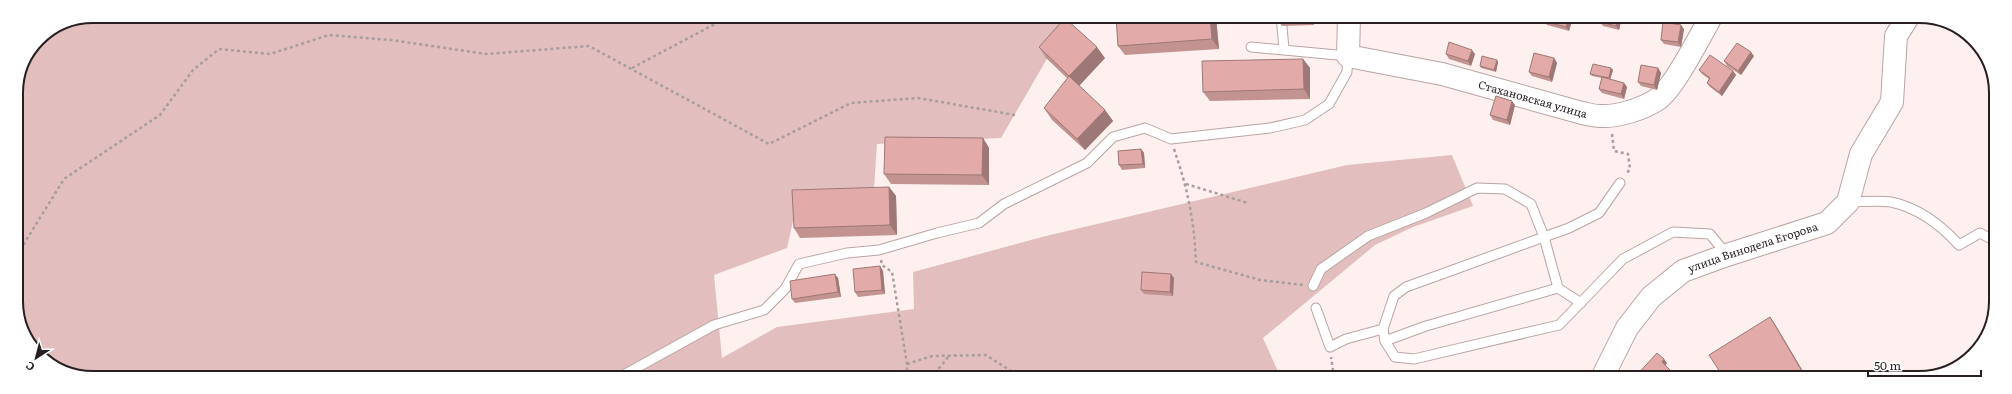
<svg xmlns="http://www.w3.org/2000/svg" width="2012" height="394" viewBox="0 0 2012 394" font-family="Literata,serif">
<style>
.green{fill:#e2bfbe}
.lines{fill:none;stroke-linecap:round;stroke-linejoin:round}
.lane-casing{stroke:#baa4a4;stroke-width:11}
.secondary-casing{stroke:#baa4a4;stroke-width:24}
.path{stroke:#a99d9d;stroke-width:2.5;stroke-dasharray:3 3;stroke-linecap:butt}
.lane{stroke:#fff;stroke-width:9}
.secondary{stroke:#fff;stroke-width:22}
.wall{fill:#c29391}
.shaded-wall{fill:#9e7876}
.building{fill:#e2aba9;stroke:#9e7876}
.labels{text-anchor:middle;stroke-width:3;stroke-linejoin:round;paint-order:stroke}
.street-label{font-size:11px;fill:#271f1f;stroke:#fff}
.rim{fill:none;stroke:#271f1f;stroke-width:2}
</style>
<rect width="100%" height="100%" fill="#fef0ef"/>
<!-- green -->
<polygon class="green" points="93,16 1080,16 1070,19 1001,138 877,144 874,189 799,194 787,248 714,275 722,358 777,327 914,309 913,272 1046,236 1347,165 1452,155 1473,206 1413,227 1375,245 1263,338 1281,378 82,377 39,356 18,317 16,92 22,63 39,38 63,22"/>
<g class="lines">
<!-- lane casing -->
<g class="lane-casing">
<g id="lane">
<polyline points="1281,16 1284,49"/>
<path d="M1848 202C1861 202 1878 200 1891 202 1919 208 1941 225 1959 245L1980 233 1995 241"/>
<polyline points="1313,286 1321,269 1368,236 1426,213 1477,188 1505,189 1531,204 1544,237 1406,287 1394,296 1383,329 1385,341 1395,357 1414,359 1559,325 1623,259 1673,232 1710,234 1727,255"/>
<polyline points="1558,288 1544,237 1569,228 1599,213 1620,183"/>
<polyline points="1316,308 1330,347 1346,339 1383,329"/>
<polyline points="1385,341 1426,326 1558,288 1581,303"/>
<polyline points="620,377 714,325 764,310 785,289 799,264 847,253 879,250 937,233 979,223 1004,204 1087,163 1113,137 1145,128 1171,139 1270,128 1305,120 1329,104 1347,72 1348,56 1251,47"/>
</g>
</g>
<!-- secondary casing -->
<g class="secondary-casing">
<g id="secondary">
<path id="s1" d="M1349 16 1348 56 1442 74 1582 113C1587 114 1594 116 1600 116 1618 117 1643 109 1658 99 1674 88 1700 36 1711 17"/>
<path id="s2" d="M1602 378 1627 328 1651 297 1683 271 1727 255 1827 223 1848 202 1861 154 1892 102 1896 36 1908 17"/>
</g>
</g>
<!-- path -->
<g class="path">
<polyline points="632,68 730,16"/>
<polyline points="1612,134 1614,151 1628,154 1630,169 1626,174"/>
<path d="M1174 149C1188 190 1194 219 1196 262L1260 280 1303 285"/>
<polyline points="1186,184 1248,203"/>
<polyline points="17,255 64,179 160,115 193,70 219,49 270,54 329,35 391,40 486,54 589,46 769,144 851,103 918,98 1015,115"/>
<polyline points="881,260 882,265 892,272 907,364 907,378"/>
<polyline points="907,364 932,356 986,355 1022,378"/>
<polyline points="931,378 949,356"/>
<polyline points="1323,378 1333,370 1331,357"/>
</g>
<!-- lane -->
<use href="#lane" class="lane"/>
<!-- secondary -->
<use href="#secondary" class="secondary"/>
</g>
<!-- wall -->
<g class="wall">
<polygon points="1116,16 1216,16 1216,18 1219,49 1125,55 1118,46"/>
<polygon points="1314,16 1314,25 1282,26 1275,17"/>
<polygon points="1423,16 1470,17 1471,24 1428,24"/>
<polygon points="1545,17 1573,17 1569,31 1547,25 1544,21"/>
<polygon points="1622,17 1619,30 1603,26 1600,22"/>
<polygon points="1684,29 1681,47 1664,44 1661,40"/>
<polygon points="1039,47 1105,58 1079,86 1105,110 1113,121 1085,150 1052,120 1044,108 1068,79 1046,58"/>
<polygon points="1446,54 1475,54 1471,66 1449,59"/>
<polygon points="1754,56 1741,75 1727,66 1724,61"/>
<polygon points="1554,58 1557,63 1552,82 1532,76 1529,72"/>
<polygon points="1303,59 1310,68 1310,99 1210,101 1203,92"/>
<polygon points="1498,62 1496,72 1481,68 1480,66"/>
<polygon points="1611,68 1613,70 1610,79 1624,83 1627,87 1624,99 1602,93 1599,89 1602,78 1592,76 1590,74"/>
<polygon points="1658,68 1661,73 1657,90 1641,86 1638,82"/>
<polygon points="1699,70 1733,71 1736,75 1722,96 1710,87 1707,83 1709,79 1702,74"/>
<polygon points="1515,105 1510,125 1493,120 1490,115"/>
<polygon points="983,138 989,148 989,185 891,184 884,174"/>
<polygon points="1141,149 1144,153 1145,168 1122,170 1119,165"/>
<polygon points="889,187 896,196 897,235 800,238 794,228"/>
<polygon points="880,266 883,271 885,294 858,297 855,292"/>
<polygon points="1171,274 1174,278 1173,296 1144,294 1141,290"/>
<polygon points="838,278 841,297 795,303 792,299"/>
</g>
<!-- shaded-wall -->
<g class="shaded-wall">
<polygon points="1210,16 1216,16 1216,18 1219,49 1212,39"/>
<polygon points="1308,16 1314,16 1314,25"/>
<polygon points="1465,17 1470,17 1471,24"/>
<polygon points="1569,17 1573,17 1569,31 1566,27"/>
<polygon points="1618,17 1622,17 1619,30 1616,26"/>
<polygon points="1681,25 1684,29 1681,47 1678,42"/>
<polygon points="1097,47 1105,58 1077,88 1069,76"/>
<polygon points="1472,50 1475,54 1471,66 1468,61"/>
<polygon points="1751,52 1754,56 1741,75 1738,71"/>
<polygon points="1554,58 1557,63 1552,82 1549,77"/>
<polygon points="1303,59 1310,68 1310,99 1304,89"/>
<polygon points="1497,60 1498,62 1496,72 1494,70"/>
<polygon points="1611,68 1613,70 1610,80 1609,78"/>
<polygon points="1658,68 1661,73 1657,90 1654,85"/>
<polygon points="1733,71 1736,75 1722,96 1719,92"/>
<polygon points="1624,83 1627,87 1624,99 1621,94"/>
<polygon points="1512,101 1515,105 1510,125 1507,120"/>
<polygon points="1105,110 1113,121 1085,150 1077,139"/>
<polygon points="983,138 989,148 989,185 982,175"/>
<polygon points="1141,149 1144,153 1145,168 1143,164"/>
<polygon points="889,187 896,196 897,235 890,225"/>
<polygon points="880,266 883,271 885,294 882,290"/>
<polygon points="835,274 838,278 841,297 838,292"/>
<polygon points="1171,274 1174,278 1173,296 1170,292"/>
<polygon points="1770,317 1775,324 1807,378 1806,378"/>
<polygon points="1664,359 1667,363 1665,366 1662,362"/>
</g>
<!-- building -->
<g class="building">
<polygon points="1116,16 1210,16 1212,39 1118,46"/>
<polygon points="1545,17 1569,17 1566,27 1544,21"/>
<polygon points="1601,17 1618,17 1616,26 1600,22"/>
<polygon points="1065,18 1097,47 1069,76 1039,47"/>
<polygon points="1663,22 1681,25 1678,42 1661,40"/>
<polygon points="1449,42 1472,50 1468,61 1446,54"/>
<polygon points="1737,43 1751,52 1738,71 1724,61"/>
<polygon points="1534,53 1554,58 1549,77 1529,72"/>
<polygon points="1710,55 1733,71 1719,92 1707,83 1710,78 1699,70"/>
<polygon points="1482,56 1497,60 1494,70 1480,66"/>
<polygon points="1303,59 1304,89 1203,92 1202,61"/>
<polygon points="1593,64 1611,68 1609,78 1590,74"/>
<polygon points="1641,65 1658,68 1654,85 1638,82"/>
<polygon points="1069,76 1105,110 1077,139 1044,108"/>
<polygon points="1602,77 1624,83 1621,94 1599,89"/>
<polygon points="1496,96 1512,101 1507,120 1490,115"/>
<polygon points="885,137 983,138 982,175 884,174"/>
<polygon points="1141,149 1143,164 1119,165 1118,151"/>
<polygon points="889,187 890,225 794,228 792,190"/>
<polygon points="880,266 882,290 855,292 853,269"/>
<polygon points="1142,272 1171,274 1170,292 1141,290"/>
<polygon points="835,274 838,292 792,299 790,281"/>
<polygon points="1770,317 1806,378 1724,378 1709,355"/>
<polygon points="1657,353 1664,359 1662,362 1678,378 1634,378"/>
</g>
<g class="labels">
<!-- street labels -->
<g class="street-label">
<text dy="4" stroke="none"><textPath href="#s1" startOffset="230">Стахановская улица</textPath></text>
<text dy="4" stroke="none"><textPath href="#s2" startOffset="210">улица Винодела Егорова</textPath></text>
</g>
</g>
<!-- crop -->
<path d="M0 0H2012V394H0ZM93 23H1919A70 70 0 0 1 1989 93V301A70 70 0 0 1 1919 371H93A70 70 0 0 1 23 301V93A70 70 0 0 1 93 23Z" fill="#fff" fill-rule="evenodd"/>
<path class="rim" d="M93 23H1919A70 70 0 0 1 1989 93V301A70 70 0 0 1 1919 371H93A70 70 0 0 1 23 301V93A70 70 0 0 1 93 23Z"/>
<!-- north arrow -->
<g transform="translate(36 358) rotate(216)" stroke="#ffffff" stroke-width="3" paint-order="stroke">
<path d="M0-3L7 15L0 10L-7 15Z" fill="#271f1f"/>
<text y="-6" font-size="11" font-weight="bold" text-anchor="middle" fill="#271f1f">С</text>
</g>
<!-- scale -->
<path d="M1868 370v6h113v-6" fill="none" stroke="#271f1f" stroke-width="2"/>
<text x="1874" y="370" font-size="12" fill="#271f1f" stroke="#ffffff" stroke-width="3" paint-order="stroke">50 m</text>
</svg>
